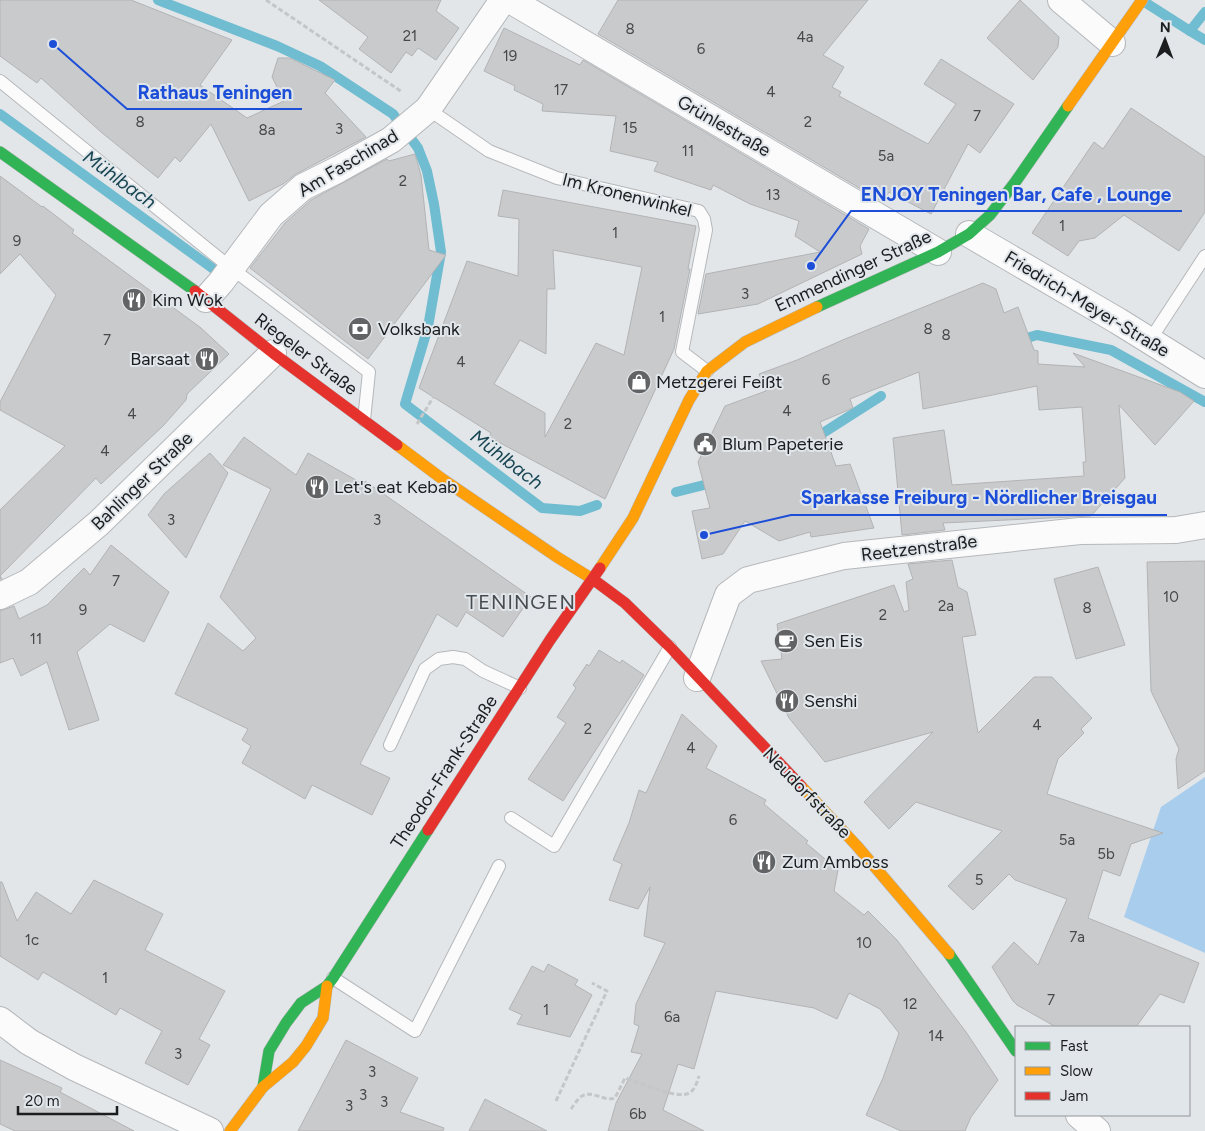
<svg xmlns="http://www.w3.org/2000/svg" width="1205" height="1131" viewBox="0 0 1205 1131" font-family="Figtree,sans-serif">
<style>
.green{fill:#a8cded}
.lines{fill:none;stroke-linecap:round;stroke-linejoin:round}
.stream{stroke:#70bcd0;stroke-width:10}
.building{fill:#c9cacc;stroke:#b2b3b5;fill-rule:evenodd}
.lane-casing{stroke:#b5b8ba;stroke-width:14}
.street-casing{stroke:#b5b8ba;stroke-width:28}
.fast-casing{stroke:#b5b8ba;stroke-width:12}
.slow-casing{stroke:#b5b8ba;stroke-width:12}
.jam-casing{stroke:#b5b8ba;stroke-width:12}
.path{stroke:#c4c6c7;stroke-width:3;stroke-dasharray:5 2.5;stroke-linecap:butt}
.lane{stroke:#fbfbfc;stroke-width:12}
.street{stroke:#fbfbfc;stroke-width:26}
.fast{stroke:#30b455;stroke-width:11}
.slow{stroke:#ff9f0a;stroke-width:11}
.jam{stroke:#e5322d;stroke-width:11}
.labels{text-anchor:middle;stroke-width:4;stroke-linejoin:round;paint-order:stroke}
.number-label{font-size:15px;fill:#46484a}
.street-label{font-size:18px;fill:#1b1d1e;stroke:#e1e6eb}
.poi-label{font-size:18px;fill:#1b1d1e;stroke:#e1e6eb;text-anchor:start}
.water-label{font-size:19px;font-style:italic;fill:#174552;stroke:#e1e6eb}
.quarter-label{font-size:20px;letter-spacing:1px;fill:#474c50;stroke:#e1e6eb}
.leader{fill:none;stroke:#1d4ed8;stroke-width:2}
.callout-dot{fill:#1d4ed8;stroke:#e1e6eb;stroke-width:2}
.callout-label{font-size:19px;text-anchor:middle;font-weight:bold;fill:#1d4ed8;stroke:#e1e6eb;stroke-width:4;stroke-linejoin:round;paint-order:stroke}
</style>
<rect width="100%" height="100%" fill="#e3e6e9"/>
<!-- green -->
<polygon class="green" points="1205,777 1205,953 1124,917 1161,807"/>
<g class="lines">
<!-- stream -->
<g class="stream">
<polyline points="158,0 277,46 320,66 393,114 418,148 427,171 434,204 441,252 428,327 405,404 542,508 580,511 597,505"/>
<polyline points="1143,1 1190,31 1205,12"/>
<polyline points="1190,31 1205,40"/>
<polyline points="0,114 219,273"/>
<polyline points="1017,341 1037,335 1111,350 1205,402"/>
<polyline points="812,440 881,396"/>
<polyline points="676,492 704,485"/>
</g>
</g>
<!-- building -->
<g class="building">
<polygon points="0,0 131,0 232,40 200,85 247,118 284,101 272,77 278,58 290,58 335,80 325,93 366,137 296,174 283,184 249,201 211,124 180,162 175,157 158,178 101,132 41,78 37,83 0,56"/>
<polygon points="319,0 441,0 436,11 459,28 436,60 418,48 412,56 406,52 391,73 359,49 368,37"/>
<polygon points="618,0 868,0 823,55 844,67 832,87 841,92 839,96 928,144 956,104 924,84 941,59 1014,104 980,153 968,144 931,214 889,192 883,202 598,34"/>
<polygon points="1020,0 1059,37 1058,47 1033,80 987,38"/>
<polygon points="504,28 580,65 583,60 869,229 860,246 862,254 758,304 698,314 706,274 820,252 795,236 799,221 750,204 713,185 711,190 654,171 658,162 610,151 616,116 542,111 543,104 514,90 515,86 484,71"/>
<polygon points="1131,108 1205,157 1205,212 1179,251 1124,215 1095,238 1079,241 1068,256 1032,233 1094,142 1103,149"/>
<polygon points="415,154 421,175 429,250 446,255 368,359 250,268 285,223 311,200 387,159 389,161"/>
<polygon points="0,176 42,207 43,206 74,230 72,233 201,328 229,354 187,394 186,400 163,426 101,484 96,478 0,576 2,579 0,579 0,510 65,446 0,410 0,402 56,295 20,254 0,274"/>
<path d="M503 190 696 226 688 269H690L674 349 605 499 489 437 491 433 419 388 467 261 518 276 519 219 498 216ZM553 250 642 267 624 355 596 343 545 437V413L494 384 520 340 546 354 547 289H555Z"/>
<polygon points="983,283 996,289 1004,313 1018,307 1034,350 1038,351 1038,364 1085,367 1073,353 1180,392 1194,401 1155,445 1119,405 1125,478 1091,516 943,523 945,530 902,535 893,438 944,430 952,485 1084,476 1083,462 1086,462 1082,407 1039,410 1037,386 923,409 919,372 850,399 853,408 820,422 836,466 850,464 874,528 811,537 810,532 779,541 745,521 723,554 702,559 692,511 710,508 698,462 725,406 766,391 759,374 797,360 845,339"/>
<polygon points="244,437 296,475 308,453 363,484 365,481 531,597 503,637 466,612 457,627 437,614 360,764 390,778 372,815 312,785 305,799 242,763 251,746 242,740 248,729 175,694 208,623 243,651 256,638 220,597 271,489 223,465"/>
<polygon points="210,453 228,473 186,558 148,515 164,494"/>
<polygon points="111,545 169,592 144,642 110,624 77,652 99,720 69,730 47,662 21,676 13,658 0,663 0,611 14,606 19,619 47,605 84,568 90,575"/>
<polygon points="952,560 958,587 967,592 976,635 962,637 978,733 1034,677 1052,677 1092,718 1081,729 1084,733 1058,759 1047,794 1163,833 1131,844 1120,876 1103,870 1088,918 1199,963 1184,1003 1160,994 1136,1027 1056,1027 1017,1005 1013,1001 992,967 1014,942 1038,965 1067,899 1015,880 1009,874 973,910 948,886 1002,831 916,802 889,829 864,802 933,732 825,762 789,718 761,661 782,659 777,624 894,585 904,612 909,610 906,582 913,579 908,564"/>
<polygon points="1205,561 1205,771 1178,789 1176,759 1179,749 1151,691 1147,562"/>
<polygon points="1098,567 1125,645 1076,659 1054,579"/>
<polygon points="599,650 620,663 622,660 644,675 563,801 528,779 566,723 557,717 576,688 573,685 587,664 589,666"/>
<polygon points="682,714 717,746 706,768 766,800 764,804 808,841 806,843 838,870 834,891 864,915 868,911 897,940 966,1032 998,1080 971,1117 965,1131 901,1131 866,1115 883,1078 899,1033 880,1009 849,993 837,1019 814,1008 716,991 694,1069 678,1064 663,1110 704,1131 608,1131 616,1103 642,1054 631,1052 639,1026 634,1024 636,1004 665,943 644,936 650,887 638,909 609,900 622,864 613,860 629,823 639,790 646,793"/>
<polygon points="94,880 163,914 145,950 225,991 199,1039 210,1045 188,1085 145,1063 162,1031 120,1008 116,1015 43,972 38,980 0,956 0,882 2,882 17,921 36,892 71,914"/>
<polygon points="548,964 578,980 575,985 592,995 570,1037 517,1024 522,1015 509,1009 532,966 544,972"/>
<polygon points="346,1040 418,1078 400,1112 444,1128 443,1131 298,1131"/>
<polygon points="0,1060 62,1088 60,1092 134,1131 15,1131 0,1124"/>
<polygon points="485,1099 547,1131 469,1131"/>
</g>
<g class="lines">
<!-- lane casing -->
<g class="lane-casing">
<g id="lane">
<polyline points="0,81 231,268 369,372 364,420"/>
<polyline points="428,109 489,151 557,178 699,211 704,219 706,230 682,352 707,371"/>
<polyline points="1150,340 1205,256"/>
<polyline points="390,745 425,669 439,659 453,657 465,659 483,671 520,688"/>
<polyline points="511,818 554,846 670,647"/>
<polyline points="333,978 415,1031 499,866"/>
</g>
</g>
<!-- street casing -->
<g class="street-casing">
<g id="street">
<polyline points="510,0 938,252"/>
<polyline points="1061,0 1112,43"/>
<polyline points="969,234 1118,321 1205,375"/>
<polyline points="206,299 221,282 271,215 303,187 339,169 391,140 428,109 503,0"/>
<polyline points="0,596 29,582 99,523 273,353"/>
<polyline points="697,678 728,595 748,580 844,556 1080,531 1176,530 1205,525"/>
<polyline points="0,1020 29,1042 74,1067 210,1131"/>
<polyline points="1079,1115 1097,1131"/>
</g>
</g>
<!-- fast casing -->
<g class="fast-casing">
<g id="fast">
<polyline points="0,152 195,291"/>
<polyline points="817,307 938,252 969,234 990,215 1016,181 1068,106"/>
<polyline points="949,954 1016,1051"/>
<polyline points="263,1087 269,1051 286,1023 301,1003 327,986 333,978 428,830"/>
</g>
</g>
<!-- slow casing -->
<g class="slow-casing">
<g id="slow">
<polyline points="1068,106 1142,0"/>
<polyline points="397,445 441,478 557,557 594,580"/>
<polyline points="600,568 633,518 689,400 707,371 745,342 817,307"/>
<polyline points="801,786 857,846 949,954"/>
<polyline points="230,1131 263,1087 293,1062 306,1046 323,1018 327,986"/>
</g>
</g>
<!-- jam casing -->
<g class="jam-casing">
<g id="jam">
<polyline points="195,291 273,353 397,445"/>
<polyline points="594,580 625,603 670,647 801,786"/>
<polyline points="428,830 550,640 600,568"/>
</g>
</g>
<!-- path -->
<g class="path">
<polyline points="266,0 402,92"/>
<polyline points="417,424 434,396"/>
<polyline points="556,1101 607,991 592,983"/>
<path d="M571 1109C574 1105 578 1098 582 1096 592 1090 605 1102 615 1098L625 1078C639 1082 677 1100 689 1093 695 1090 697 1082 699 1076"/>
</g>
<!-- lane -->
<use href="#lane" class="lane"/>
<!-- street -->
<use href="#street" class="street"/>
<!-- fast -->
<use href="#fast" class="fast"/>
<!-- slow -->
<use href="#slow" class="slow"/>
<!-- jam -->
<use href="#jam" class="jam"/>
</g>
<!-- icons -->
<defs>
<g id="restaurant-disc" transform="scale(1.25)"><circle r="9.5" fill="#616365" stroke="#e1e6eb"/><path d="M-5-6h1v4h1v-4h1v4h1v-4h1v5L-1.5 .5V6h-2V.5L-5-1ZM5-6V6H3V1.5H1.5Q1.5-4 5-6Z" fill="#fff"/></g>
<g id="bank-disc" transform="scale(1.25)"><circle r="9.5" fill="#616365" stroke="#e1e6eb"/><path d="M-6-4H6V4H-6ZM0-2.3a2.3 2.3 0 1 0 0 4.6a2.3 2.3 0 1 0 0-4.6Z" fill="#fff"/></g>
<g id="shop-disc" transform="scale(1.25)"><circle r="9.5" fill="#616365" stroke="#e1e6eb"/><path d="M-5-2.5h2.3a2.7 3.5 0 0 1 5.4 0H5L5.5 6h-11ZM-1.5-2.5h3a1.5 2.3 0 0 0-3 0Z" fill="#fff"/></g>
<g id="civic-disc" transform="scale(1.25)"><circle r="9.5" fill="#616365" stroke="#e1e6eb"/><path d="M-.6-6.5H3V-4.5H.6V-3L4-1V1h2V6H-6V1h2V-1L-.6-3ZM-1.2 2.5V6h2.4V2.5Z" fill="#fff"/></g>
<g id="cafe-disc" transform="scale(1.25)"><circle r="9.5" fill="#616365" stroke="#e1e6eb"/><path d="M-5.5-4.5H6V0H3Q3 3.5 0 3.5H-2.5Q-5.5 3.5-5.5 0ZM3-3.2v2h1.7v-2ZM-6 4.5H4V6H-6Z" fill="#fff"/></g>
</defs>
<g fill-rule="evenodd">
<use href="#restaurant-disc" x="134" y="300"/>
<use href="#bank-disc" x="360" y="329"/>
<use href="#restaurant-disc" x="207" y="359"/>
<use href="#shop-disc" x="639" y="382"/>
<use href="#civic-disc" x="705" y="444"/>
<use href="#restaurant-disc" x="317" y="487"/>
<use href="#cafe-disc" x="786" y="641"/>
<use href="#restaurant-disc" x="787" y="701"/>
<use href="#restaurant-disc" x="764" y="862"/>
</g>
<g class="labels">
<!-- number labels -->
<g class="number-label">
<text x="630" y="34">8</text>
<text x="410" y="41">21</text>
<text x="805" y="42">4a</text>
<text x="701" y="54">6</text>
<text x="510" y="61">19</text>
<text x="561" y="95">17</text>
<text x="771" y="97">4</text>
<text x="977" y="121">7</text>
<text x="140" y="127">8</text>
<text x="808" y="127">2</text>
<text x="630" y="133">15</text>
<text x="339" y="134">3</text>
<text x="267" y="135">8a</text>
<text x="688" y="156">11</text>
<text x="886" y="161">5a</text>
<text x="403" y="186">2</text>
<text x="773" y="200">13</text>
<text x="1062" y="231">1</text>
<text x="615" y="238">1</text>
<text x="17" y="246">9</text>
<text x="745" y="299">3</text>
<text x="662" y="322">1</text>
<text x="928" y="334">8</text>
<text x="946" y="340">8</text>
<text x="107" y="345">7</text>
<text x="461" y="367">4</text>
<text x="826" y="385">6</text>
<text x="787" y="416">4</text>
<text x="132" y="419">4</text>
<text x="568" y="429">2</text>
<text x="105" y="456">4</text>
<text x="171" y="525">3</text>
<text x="377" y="525">3</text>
<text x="116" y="586">7</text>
<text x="1171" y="602">10</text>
<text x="946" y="611">2a</text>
<text x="1087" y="613">8</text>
<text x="83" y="615">9</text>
<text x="883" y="620">2</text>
<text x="36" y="644">11</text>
<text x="1037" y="730">4</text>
<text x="588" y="734">2</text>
<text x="691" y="753">4</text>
<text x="733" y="825">6</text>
<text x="1067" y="845">5a</text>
<text x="1106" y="859">5b</text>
<text x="979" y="885">5</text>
<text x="1077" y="942">7a</text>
<text x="32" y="945">1c</text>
<text x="864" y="948">10</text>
<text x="105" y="983">1</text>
<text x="1051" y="1005">7</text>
<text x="910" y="1009">12</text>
<text x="546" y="1015">1</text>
<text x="672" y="1022">6a</text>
<text x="936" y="1041">14</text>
<text x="178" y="1059">3</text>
<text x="372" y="1077">3</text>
<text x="363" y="1100">3</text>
<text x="384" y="1107">3</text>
<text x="349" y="1111">3</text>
<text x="638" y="1119">6b</text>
</g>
<!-- street labels -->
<g class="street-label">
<text transform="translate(724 126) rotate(30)" y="6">Grünlestraße</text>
<text transform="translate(348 163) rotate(-31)" y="6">Am Faschinad</text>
<text transform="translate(627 195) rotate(14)" y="6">Im Kronenwinkel</text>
<text transform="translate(853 271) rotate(-25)" y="6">Emmendinger Straße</text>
<text transform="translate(1087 304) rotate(31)" y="6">Friedrich-Meyer-Straße</text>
<text transform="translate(306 354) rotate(37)" y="6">Riegeler Straße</text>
<text transform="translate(142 481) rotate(-44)" y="6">Bahlinger Straße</text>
<text transform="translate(919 548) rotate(-7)" y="6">Reetzenstraße</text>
<text transform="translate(444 772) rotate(-57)" y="6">Theodor-Frank-Straße</text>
<text transform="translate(807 793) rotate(46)" y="6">Neudorfstraße</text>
</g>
<!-- poi labels -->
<g class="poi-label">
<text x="152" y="306">Kim Wok</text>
<text x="378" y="335">Volksbank</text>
<text x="190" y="365" text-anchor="end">Barsaat</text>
<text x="656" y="388">Metzgerei Feißt</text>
<text x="722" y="450">Blum Papeterie</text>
<text x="334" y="493">Let's eat Kebab</text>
<text x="804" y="647">Sen Eis</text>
<text x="804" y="707">Senshi</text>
<text x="782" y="868">Zum Amboss</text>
</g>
<!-- water labels -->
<g class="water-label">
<text transform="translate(120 179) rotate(36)" y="7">Mühlbach</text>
<text transform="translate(507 459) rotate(37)" y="7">Mühlbach</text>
</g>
<!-- quarter labels -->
<g class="quarter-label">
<text x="521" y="609">TENINGEN</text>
</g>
</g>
<!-- callouts -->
<path class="leader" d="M53 44L127 109H302M811 266L851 211H1182M704 535L791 515H1167"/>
<g class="callout-dot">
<circle cx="53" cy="44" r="5"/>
<circle cx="811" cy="266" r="5"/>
<circle cx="704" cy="535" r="5"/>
</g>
<g class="callout-label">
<text x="215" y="99">Rathaus Teningen</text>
<text x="1016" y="201">ENJOY Teningen Bar, Cafe , Lounge</text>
<text x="979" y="504">Sparkasse Freiburg - Nördlicher Breisgau</text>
</g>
<!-- legend -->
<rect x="1015" y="1026" width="175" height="90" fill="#e1e6eb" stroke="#929699"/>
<rect x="1025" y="1042" width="25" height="8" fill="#30b455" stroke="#929699"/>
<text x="1060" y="1051" font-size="15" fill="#1b1d1e">Fast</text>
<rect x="1025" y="1067" width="25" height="8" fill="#ff9f0a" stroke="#929699"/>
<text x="1060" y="1076" font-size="15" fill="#1b1d1e">Slow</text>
<rect x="1025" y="1092" width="25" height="8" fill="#e5322d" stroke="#929699"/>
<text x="1060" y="1101" font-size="15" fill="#1b1d1e">Jam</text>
<!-- north arrow -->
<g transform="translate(1165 40) rotate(1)" stroke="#e1e6eb" stroke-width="4" paint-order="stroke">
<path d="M0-4L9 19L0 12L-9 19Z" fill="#1b1d1e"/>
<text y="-8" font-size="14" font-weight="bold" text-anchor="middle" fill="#1b1d1e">N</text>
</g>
<!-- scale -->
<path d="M18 1106v8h99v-8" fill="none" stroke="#1b1d1e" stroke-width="2.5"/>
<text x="25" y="1106" font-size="15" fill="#1b1d1e" stroke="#e1e6eb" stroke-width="4" paint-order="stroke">20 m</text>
</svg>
